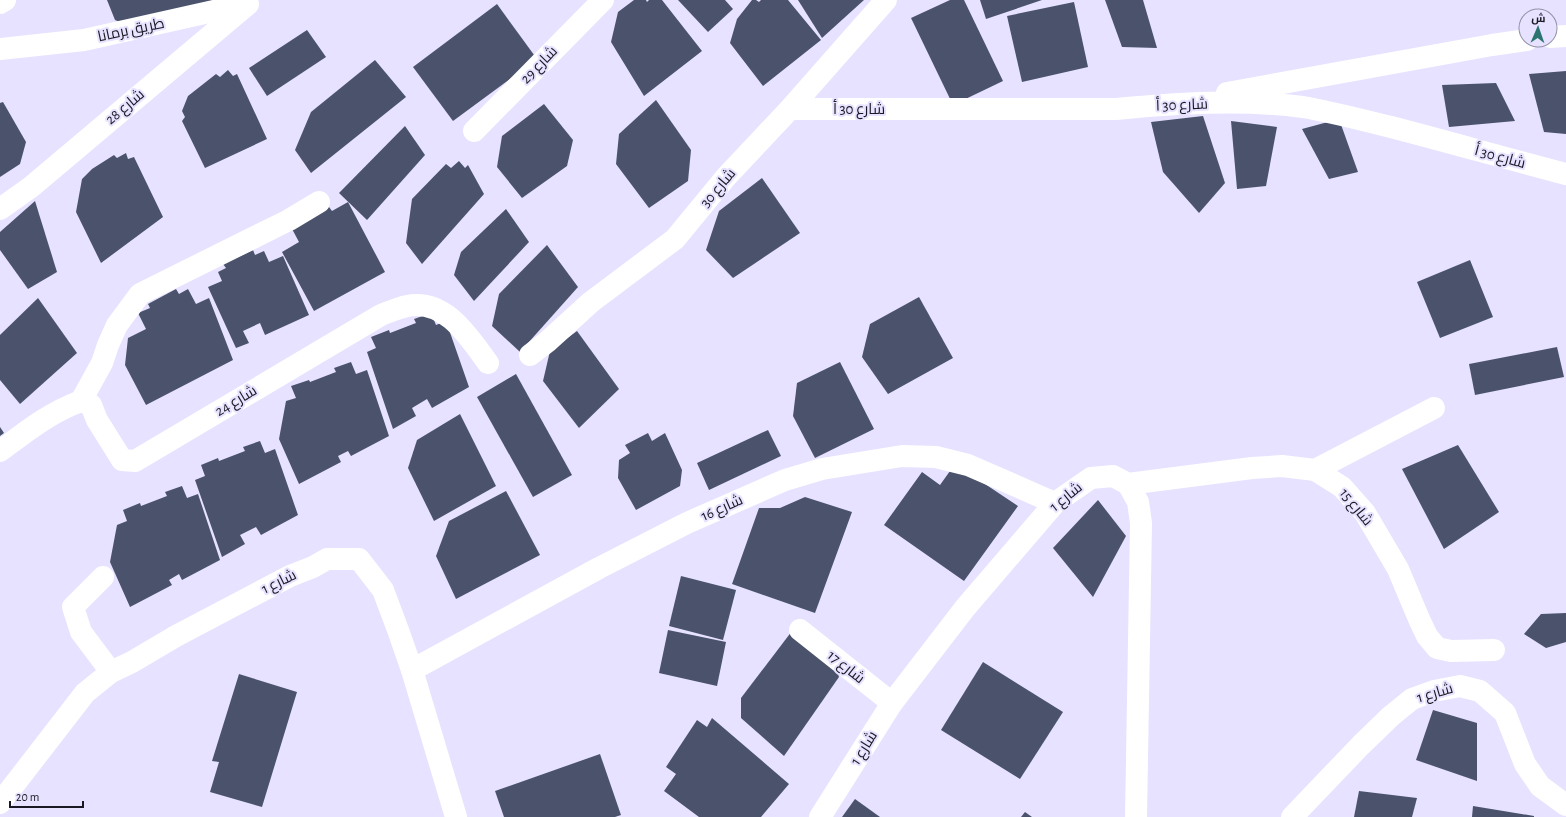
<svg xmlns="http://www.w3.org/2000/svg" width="1566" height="817" font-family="'Alegreya Sans',Cairo,sans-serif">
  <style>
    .building { fill: #4b536c }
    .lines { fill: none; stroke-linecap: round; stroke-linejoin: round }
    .minor { stroke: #fff; stroke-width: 22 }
    .labels { text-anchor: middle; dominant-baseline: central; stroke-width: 4; stroke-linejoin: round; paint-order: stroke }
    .street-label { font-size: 15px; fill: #1a1822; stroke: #e6e2ff }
  </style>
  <rect width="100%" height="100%" fill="#e6e2ff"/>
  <g class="building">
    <polygon points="107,0 216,0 131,27 115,20"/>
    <polygon points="634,0 646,0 647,2 649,0 662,0 702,51 644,96 611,42 618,12"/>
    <polygon points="678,0 725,0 733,9 708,32"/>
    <polygon points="752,0 756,0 759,2 761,0 788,0 821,40 763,86 730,43 737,19"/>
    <polygon points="798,0 864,0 822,38"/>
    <polygon points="950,0 964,0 1003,81 953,105 911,18"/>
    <polygon points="980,0 1042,0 986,19"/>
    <polygon points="1105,0 1143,0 1157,48 1122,47"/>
    <polygon points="1074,2 1088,67 1022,82 1007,16"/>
    <polygon points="497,4 537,59 453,121 413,67"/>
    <polygon points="307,30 326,57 267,96 249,68"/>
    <polygon points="375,60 406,97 311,173 295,150 311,112"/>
    <polygon points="228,70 233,76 237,74 267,139 205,168 182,121 185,117 182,111 188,96 216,74 220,77"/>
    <polygon points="1566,71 1566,134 1544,132 1529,74"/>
    <polygon points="1496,83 1515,121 1449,127 1442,85"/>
    <polygon points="656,100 691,150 688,181 649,208 616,164 619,134"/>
    <polygon points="3,102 26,142 20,164 0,177 0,103"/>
    <polygon points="544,104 573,140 567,166 522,198 497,167 502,136"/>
    <polygon points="1203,116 1225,183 1199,213 1163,172 1151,122"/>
    <polygon points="1339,119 1358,172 1329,179 1302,129"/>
    <polygon points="1231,121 1277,127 1266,186 1237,189"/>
    <polygon points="405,126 425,155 367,220 339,193"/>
    <polygon points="126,153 128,159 134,157 163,217 101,263 76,212 82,179 92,169 114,155 117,158"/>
    <polygon points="459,161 465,168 468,165 484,194 422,264 406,243 412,199 446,164 451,168"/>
    <polygon points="762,178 800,233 733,278 706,250 719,211"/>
    <polygon points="35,201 57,272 28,289 0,250 0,232"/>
    <polygon points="348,202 385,272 314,311 282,252 299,242 291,227 329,207 332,211"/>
    <polygon points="506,209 529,242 474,301 454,275 461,252"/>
    <polygon points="547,245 578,287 520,352 492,326 499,294"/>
    <polygon points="253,250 255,255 264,251 269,262 283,256 309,315 265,335 260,323 243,331 249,343 236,348 208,287 222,281 218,272 226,268 223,264"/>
    <polygon points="1470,260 1493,317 1440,338 1417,282"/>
    <polygon points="176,289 179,294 188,289 196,304 209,298 233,360 146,405 125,365 128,338 146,329 138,313 150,308 148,304"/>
    <polygon points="919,297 953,358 888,394 862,357 870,324"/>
    <polygon points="38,298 77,353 20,404 0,380 0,335"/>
    <polygon points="431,313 436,325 446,321 469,387 432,408 427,399 412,408 416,416 393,429 367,352 376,348 371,337 389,330 390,333 416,323 414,319"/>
    <polygon points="577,331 619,389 579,428 543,381 550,351"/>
    <polygon points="1557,347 1564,377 1475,395 1469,364"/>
    <polygon points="351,362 356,374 367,370 389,436 351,456 348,451 338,456 341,462 299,484 279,439 286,401 296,398 291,386 309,380 310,382 336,372 334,368"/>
    <polygon points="840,362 874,429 815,458 793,416 797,383"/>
    <polygon points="516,374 572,475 533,497 477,397"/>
    <polygon points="460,414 496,486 434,521 408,468 417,440"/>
    <polygon points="0,427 4,433 0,436"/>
    <polygon points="768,430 781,456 709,490 697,463"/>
    <polygon points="648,433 652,441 665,433 682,470 680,486 636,510 618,478 619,460 630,453 625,445"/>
    <polygon points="260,441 265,453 275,449 298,515 261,535 256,527 240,535 245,544 222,557 195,480 205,476 201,465 218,458 219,461 245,451 243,447"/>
    <polygon points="1458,445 1499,512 1444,549 1402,469"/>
    <polygon points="955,464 1018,506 964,581 884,525 922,472 940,485"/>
    <polygon points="182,486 187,498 198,494 220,560 182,580 179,574 169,580 172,585 130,607 110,562 117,525 127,521 123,510 140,503 141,506 167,496 165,492"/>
    <polygon points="506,491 540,555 456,599 436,556 449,521"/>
    <polygon points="805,497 852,512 815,613 732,584 759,508 780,508"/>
    <polygon points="1098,500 1126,536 1093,597 1053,548"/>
    <polygon points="681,576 736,590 723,640 669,626"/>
    <polygon points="1566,613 1566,642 1546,648 1524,634 1541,614"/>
    <polygon points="668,630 726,642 717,686 659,673"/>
    <polygon points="792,631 834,663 839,677 784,756 741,718 741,698"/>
    <polygon points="983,662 1063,712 1020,779 941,730"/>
    <polygon points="239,674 297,692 262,807 210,792 219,762 212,761"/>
    <polygon points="1433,710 1477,723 1477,781 1416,760"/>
    <polygon points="712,718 789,784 761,817 699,817 664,791 676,774 666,767 697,720 707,727"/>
    <polygon points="600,754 621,815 615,817 504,817 495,791"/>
    <polygon points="1359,791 1417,798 1412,817 1354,817"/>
    <polygon points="855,799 880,817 842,817"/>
    <polygon points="1473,806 1534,816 1534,817 1472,817"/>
    <polygon points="1025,812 1032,817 1021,817"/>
  </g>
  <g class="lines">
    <g class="minor">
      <polyline points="0,3 5,0"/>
      <polyline points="1550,37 1566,36"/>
      <polyline points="0,49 84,40 245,4"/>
      <polyline points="1227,93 1492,45 1527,40"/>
      <path d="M 790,109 L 1116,109 C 1178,103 1241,99 1303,107 C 1332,112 1362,120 1391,127 C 1449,142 1508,159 1566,174"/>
      <polyline points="474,131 603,0"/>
      <polyline points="0,209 31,187 248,4"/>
      <polyline points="530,355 547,342 591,302 675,239 726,177 790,109 886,0"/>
      <polyline points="81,401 102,363 108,345 117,325 140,294 289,220 319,202"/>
      <path d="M 0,451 C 27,431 49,413 81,401 L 91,405 L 97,420 L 122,460 L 135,461 L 381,315 C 389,312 398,308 407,306 C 445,298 469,337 488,363"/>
      <polyline points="1315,470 1434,408"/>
      <polyline points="1128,484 1252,468 1282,466 1315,470 1342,487 1365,513 1398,569 1419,619 1427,636 1437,648 1451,651 1494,650"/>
      <polyline points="103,577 73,607 81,632 111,672"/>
      <polyline points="800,630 892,703"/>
      <polyline points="412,670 599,568 687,523 785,480 822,469 902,456 936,457 968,465 1055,503"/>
      <polyline points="0,803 85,693 111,672 132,662 176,636 290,576 313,567 327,559 359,559 383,590 398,630 412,670 456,817"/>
      <polyline points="820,817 892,703 965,608 1055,503 1091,478 1113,476 1128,484 1138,502 1141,523 1136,817"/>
      <polyline points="1292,817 1361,745 1391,716 1412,699 1434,691 1460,686 1480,691 1505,713 1525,764 1540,786 1566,805"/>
    </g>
  </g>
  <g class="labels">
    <g class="street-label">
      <text transform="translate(131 30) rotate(-12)">طريق برمانا</text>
      <text transform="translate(539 65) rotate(-46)">شارع 29</text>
      <text transform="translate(1182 105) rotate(-2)">شارع 30 أ</text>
      <text transform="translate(125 107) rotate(-40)">شارع 28</text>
      <text x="859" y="109">شارع 30 أ</text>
      <text transform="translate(1500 157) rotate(15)">شارع 30 أ</text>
      <text transform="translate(718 188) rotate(-50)">شارع 30</text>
      <text transform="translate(236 401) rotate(-31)">شارع 24</text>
      <text transform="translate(1066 497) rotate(-39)">شارع 1</text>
      <text transform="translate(1356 507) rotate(51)">شارع 15</text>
      <text transform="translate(722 508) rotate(-24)">شارع 16</text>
      <text transform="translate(279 582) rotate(-26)">شارع 1</text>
      <text transform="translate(846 667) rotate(39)">شارع 17</text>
      <text transform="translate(1435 693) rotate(-16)">شارع 1</text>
      <text transform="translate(864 748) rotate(-58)">شارع 1</text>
    </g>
  </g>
  <g transform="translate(1538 28) rotate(2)"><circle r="19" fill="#e6e2ff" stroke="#9491a7"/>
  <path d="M0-3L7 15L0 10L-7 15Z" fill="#2b746f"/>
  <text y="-6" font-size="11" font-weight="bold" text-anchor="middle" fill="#1a1822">ش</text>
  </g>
  <path d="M10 801v6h73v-6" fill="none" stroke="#1a1822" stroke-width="2"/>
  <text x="16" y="801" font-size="12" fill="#1a1822" stroke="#e6e2ff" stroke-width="3" paint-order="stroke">20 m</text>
</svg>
